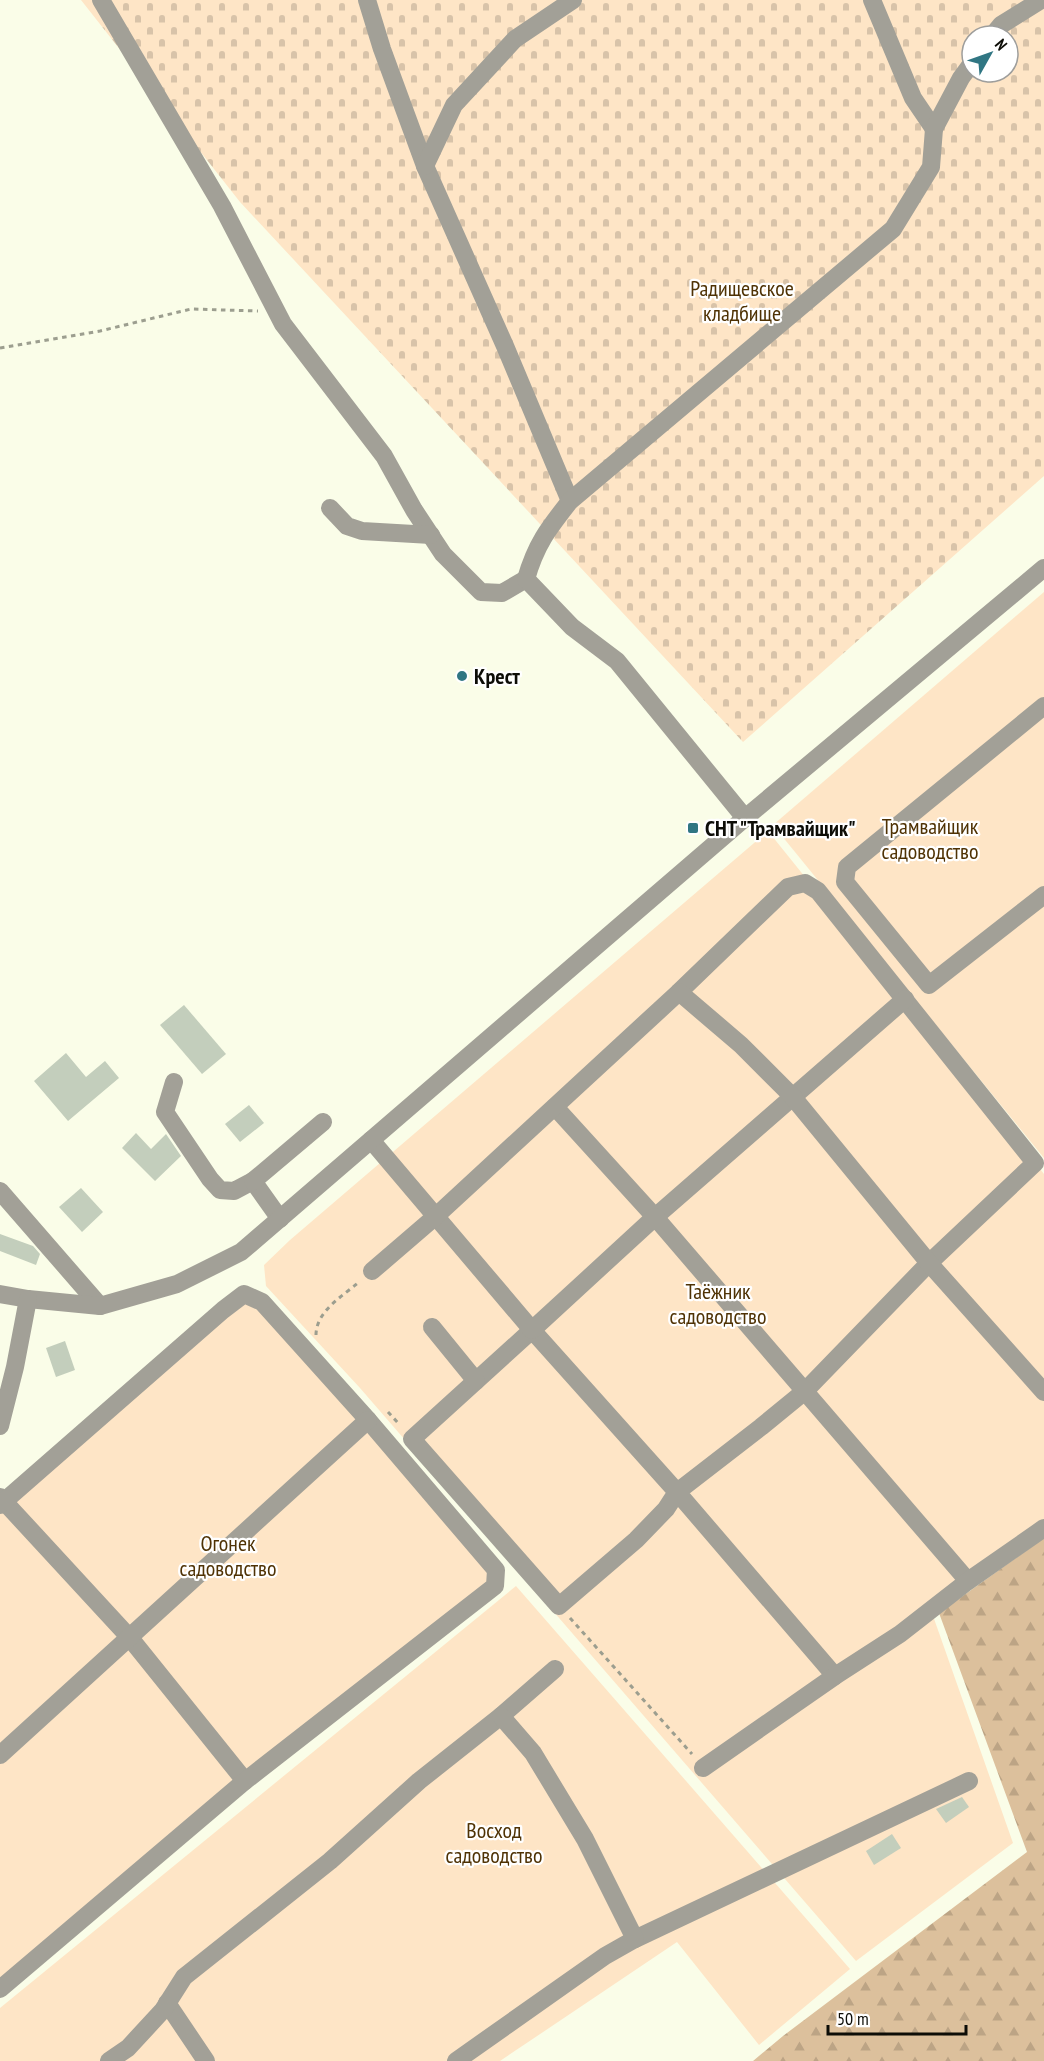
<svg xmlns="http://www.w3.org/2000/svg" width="1044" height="2061" font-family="'PT Sans Narrow',sans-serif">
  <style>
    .forest { fill: url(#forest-firs) }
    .cemetery { fill: url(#cemetery-stones); fill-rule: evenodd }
    .garden { fill: #fee5c6 }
    .building { fill: #c3cebc }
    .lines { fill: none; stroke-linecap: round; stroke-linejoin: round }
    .path { stroke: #9c9e8f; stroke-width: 3; stroke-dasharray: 4.5 4.5; stroke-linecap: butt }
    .minor { stroke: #a2a097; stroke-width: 18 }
    .poi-dot { fill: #307683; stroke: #fff; stroke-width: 2 }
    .labels { text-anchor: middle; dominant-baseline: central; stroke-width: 4.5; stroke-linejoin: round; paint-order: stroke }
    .park-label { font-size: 22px; fill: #4f3204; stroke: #fff }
    .poi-label { font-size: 22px; font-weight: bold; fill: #0d0d07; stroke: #fff; text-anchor: start }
  </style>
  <defs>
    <pattern id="forest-firs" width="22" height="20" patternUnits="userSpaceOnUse" patternTransform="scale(1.5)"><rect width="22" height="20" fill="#dcc09c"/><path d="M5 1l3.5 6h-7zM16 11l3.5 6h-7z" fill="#bca485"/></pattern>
    <pattern id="cemetery-stones" width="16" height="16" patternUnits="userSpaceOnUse" patternTransform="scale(1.5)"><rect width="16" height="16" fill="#fee5c6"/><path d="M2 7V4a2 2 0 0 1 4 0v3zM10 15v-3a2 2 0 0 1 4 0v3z" fill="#d8c3a9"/></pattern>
  </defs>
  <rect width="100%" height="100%" fill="#fafde8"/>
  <polygon class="forest" points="1044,1538 1044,2061 753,2061 783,2036 1027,1852 939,1613"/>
  <path class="cemetery" d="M 81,0 L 1044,0 L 1044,476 L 743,742 L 240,202 ZM 972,36 L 1008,36 L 1008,72 L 972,72 Z"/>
  <g class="garden">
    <polygon points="1044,592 1044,1158 773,825"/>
    <polygon points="768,831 1044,1174 1044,1533 932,1613 1013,1843 856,1961 360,1388 266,1286 264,1265 290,1240"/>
    <polygon points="244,1294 496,1570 495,1586 0,1989 0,1506"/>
    <polygon points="516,1586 850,1969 759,2045 677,1942 500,2061 0,2061 0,2008"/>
  </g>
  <g class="building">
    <polygon points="184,1005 226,1054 202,1074 160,1025"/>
    <polygon points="66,1053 86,1077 105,1061 119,1078 68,1121 34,1081"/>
    <polygon points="249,1105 264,1123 240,1142 225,1124"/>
    <polygon points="136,1133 151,1149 166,1134 181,1156 155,1181 122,1148"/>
    <polygon points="81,1188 103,1212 82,1232 59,1207"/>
    <polygon points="0,1234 33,1246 40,1254 36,1265 0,1251"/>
    <polygon points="65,1341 75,1370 56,1377 46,1348"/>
    <polygon points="962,1797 969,1807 946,1823 936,1809"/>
    <polygon points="892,1834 901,1848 874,1865 866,1851"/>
  </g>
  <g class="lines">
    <g class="path">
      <polyline points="0,348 100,331 191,309 258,311"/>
      <path d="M 316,1335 C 316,1311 343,1296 359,1282"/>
      <polyline points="388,1412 400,1425"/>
      <polyline points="570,1618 692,1754"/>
    </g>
    <g class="minor">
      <polyline points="101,0 222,206 283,324 384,456 414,510 443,554 481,592 502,593 526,579"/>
      <polyline points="367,0 382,49 425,166 505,346 570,501"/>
      <polyline points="872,0 913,98 934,129"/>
      <polyline points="992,36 1001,25 1041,0"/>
      <polyline points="425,166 454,105 515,39 573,0"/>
      <polyline points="330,508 347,526 362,531 431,535"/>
      <polyline points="1044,706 847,867 845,882 929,985 1044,895"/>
      <path d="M 745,818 L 617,661 L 572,627 L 526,579 C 536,544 548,529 570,501 L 893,229 L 931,167 L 934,129 L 961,78 L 972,63"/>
      <polyline points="679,992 788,887 805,883 818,891 1035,1163 929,1263 805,1391 761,1427 677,1492 666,1509 636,1540 559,1606 412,1439 532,1330 677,1492 835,1676"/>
      <polyline points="174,1082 165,1112 210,1179 220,1190 234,1191 253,1181 280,1219"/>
      <polyline points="555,1107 655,1217 905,999"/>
      <polyline points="371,1140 532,1330 655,1217 968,1581"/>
      <polyline points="253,1181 323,1122"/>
      <polyline points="0,1191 100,1306"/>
      <polyline points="372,1271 436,1216 679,992 741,1045 792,1096 929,1263 1044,1392"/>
      <polyline points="0,1294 28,1299 100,1306 177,1284 241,1252 745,818 1044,568"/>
      <polyline points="432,1327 476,1381"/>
      <polyline points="0,1426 15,1367 28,1299"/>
      <polyline points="0,1497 130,1638 245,1781"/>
      <polyline points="0,1505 223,1310 244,1294 262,1302 368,1420 496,1570 495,1586 245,1781 0,1989"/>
      <polyline points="0,1755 368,1420"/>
      <polyline points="703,1768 835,1676 900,1634 968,1581 1044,1528"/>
      <polyline points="635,1939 969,1781"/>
      <polyline points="167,2003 206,2061"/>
      <polyline points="109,2061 128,2048 163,2010 184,1977 330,1861 419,1781 501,1716 555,1669"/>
      <polyline points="456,2061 605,1956 635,1939 585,1839 533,1753 501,1716"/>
    </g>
  </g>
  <g class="poi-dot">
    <circle cx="462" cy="676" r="6"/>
    <rect x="687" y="822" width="12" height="12" rx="3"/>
  </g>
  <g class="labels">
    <g class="park-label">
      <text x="742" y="288">Радищевское<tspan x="742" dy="25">кладбище</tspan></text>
      <text x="930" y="826">Трамвайщик<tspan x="930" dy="25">садоводство</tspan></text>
      <text x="718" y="1291">Таёжник<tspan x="718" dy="25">садоводство</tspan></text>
      <text x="228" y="1543">Огонек<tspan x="228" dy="25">садоводство</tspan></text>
      <text x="494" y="1830">Восход<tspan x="494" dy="25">садоводство</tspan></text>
    </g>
    <g class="poi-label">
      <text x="474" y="676">Крест</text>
      <text x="705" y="828">СНТ "Трамвайщик"</text>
    </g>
  </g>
  <g transform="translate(990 54) rotate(50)"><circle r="28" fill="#ffffff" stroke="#9e9e9c" stroke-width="1.5"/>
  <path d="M0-4.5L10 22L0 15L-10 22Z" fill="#307683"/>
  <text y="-9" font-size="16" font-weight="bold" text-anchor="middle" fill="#0d0d07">N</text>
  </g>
  <path d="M828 2025v9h138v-9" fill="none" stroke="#0d0d07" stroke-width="3"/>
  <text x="837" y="2025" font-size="18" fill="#0d0d07" stroke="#ffffff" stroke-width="4.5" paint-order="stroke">50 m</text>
</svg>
